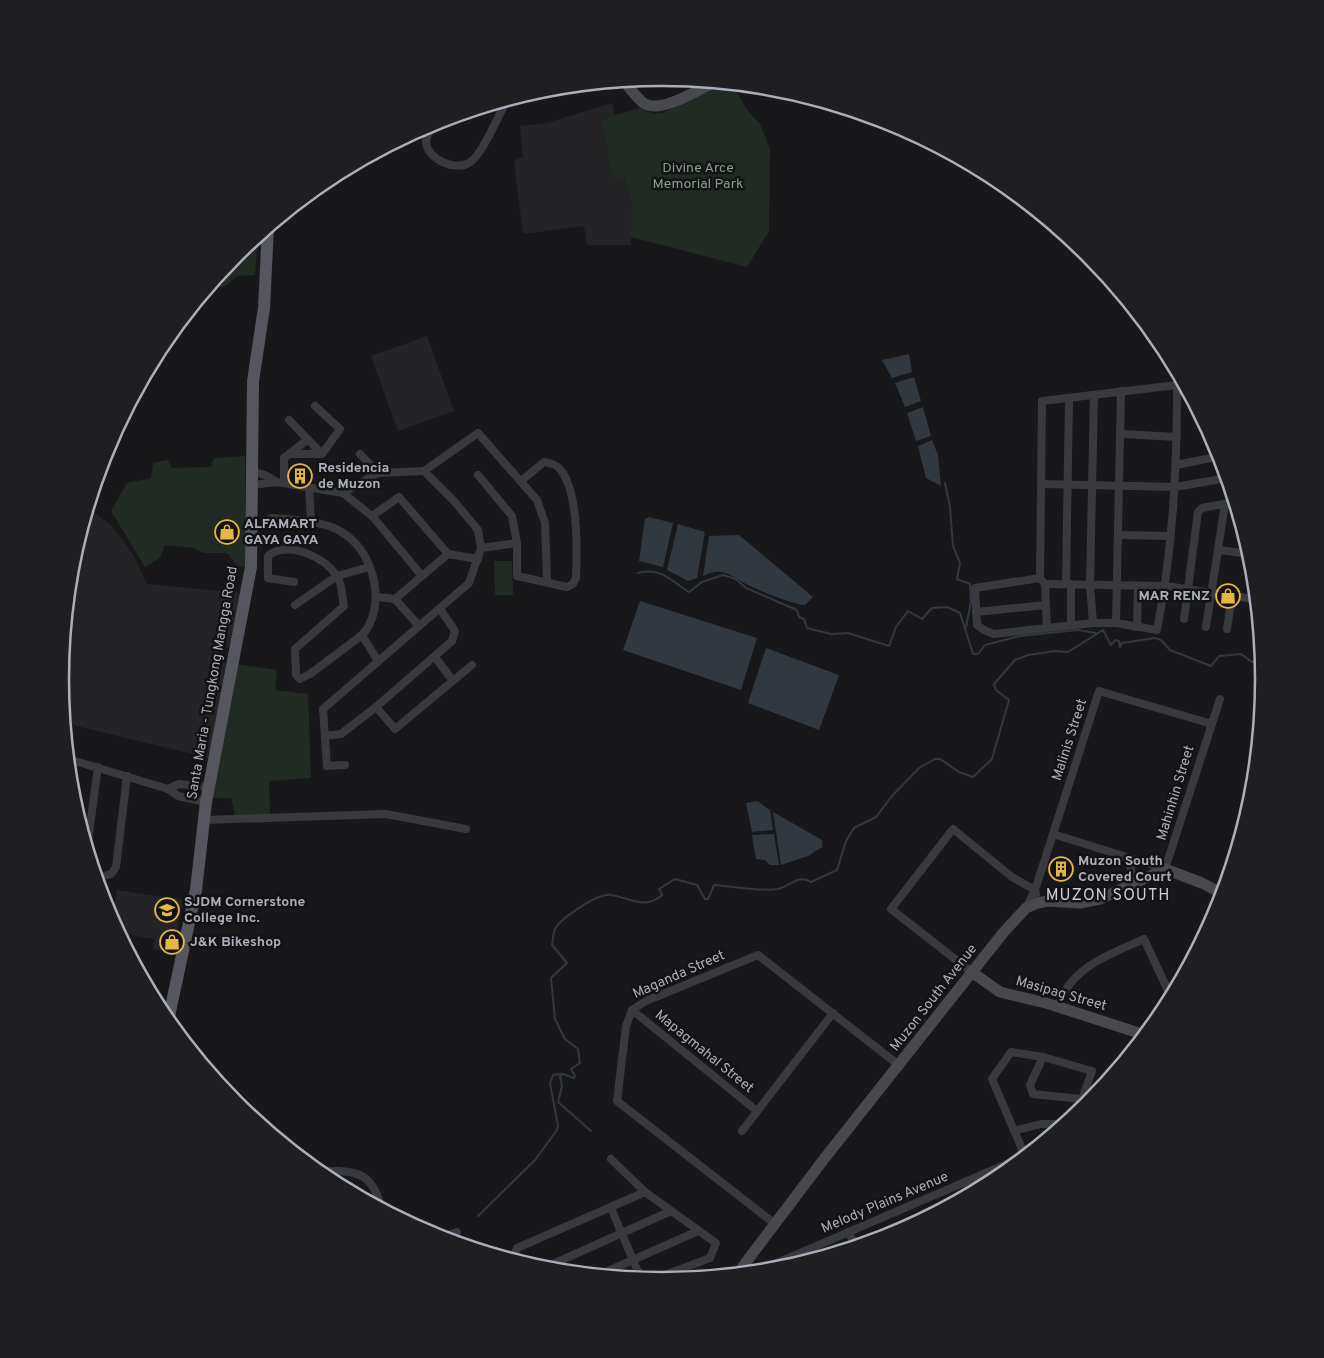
<svg xmlns="http://www.w3.org/2000/svg" width="1324" height="1358" font-family="Overpass,sans-serif">
  <style>
    .built { fill: #242427 }
    .green { fill: #222a24 }
    .water { fill: #31383f }
    .lines { fill: none; stroke-linecap: round; stroke-linejoin: round }
    .stream { stroke: #31383f; stroke-width: 2 }
    .street { stroke: #393a3f; stroke-width: 8 }
    .secondary { stroke: #48494f; stroke-width: 11 }
    .primary { stroke: #56575e; stroke-width: 12 }
    .labels { text-anchor: middle; dominant-baseline: central; stroke-width: 5; stroke-linejoin: round; paint-order: stroke }
    .park-label { font-size: 14px; fill: #84a287; stroke: #131315 }
    .poi-label { font-size: 14px; font-weight: bold; fill: #abafb9; stroke: #131315; text-anchor: start }
    .street-label { font-size: 14px; fill: #abafb9; stroke: #131315 }
    .quarter-label { font-size: 16px; letter-spacing: 1px; fill: #ccced5; stroke: #131315 }
    .rim { fill: none; stroke: #abafb9; stroke-width: 2.5 }
  </style>
  <rect width="100%" height="100%" fill="#18181a"/>
  <g class="built">
    <polygon points="612,103 615,115 601,119 613,180 625,176 631,208 631,245 587,245 584,226 523,234 514,163 517,158 523,157 520,126 547,123"/>
    <polygon points="427,336 454,411 398,431 371,356"/>
    <polygon points="88,508 111,525 134,556 147,584 241,593 229,646 224,649 222,660 226,664 209,758 64,723 60,679 72,561"/>
    <polygon points="117,890 182,900 174,953 153,949 154,939 118,933 112,921"/>
  </g>
  <g class="green">
    <polygon points="725,83 732,84 748,111 760,124 770,149 769,231 747,267 631,237 631,208 625,176 613,181 601,119 640,108 654,114 663,113"/>
    <polygon points="258,235 255,275 237,276 225,286 211,289 208,288 237,253"/>
    <polygon points="245,456 245,567 237,566 227,553 204,553 194,548 165,545 160,558 145,567 111,511 127,483 151,478 153,463 168,460 172,468 211,467 214,458"/>
    <polygon points="494,561 512,561 513,595 495,595"/>
    <polygon points="235,664 277,670 275,690 308,694 311,778 269,781 270,814 235,816 231,798 211,798"/>
  </g>
  <g class="water">
    <polygon points="909,354 912,372 892,378 882,360"/>
    <polygon points="914,377 921,401 905,407 895,383"/>
    <polygon points="923,407 931,436 916,441 907,413"/>
    <polygon points="932,440 938,455 941,486 926,478 918,446"/>
    <polygon points="649,517 673,523 663,567 639,561 645,519"/>
    <polygon points="678,524 705,532 697,578 688,581 667,570"/>
    <path d="M 739,535 L 813,597 L 805,605 C 791,604 763,592 750,586 C 733,578 724,565 703,576 L 709,536 Z"/>
    <polygon points="640,601 757,638 741,690 623,650"/>
    <polygon points="766,648 839,675 819,730 748,703"/>
    <polygon points="757,801 770,810 773,830 752,832 746,803"/>
    <polygon points="773,812 822,840 822,847 808,856 781,865"/>
    <polygon points="774,834 779,865 770,865 765,860 756,859 752,835"/>
  </g>
  <g class="lines">
    <g class="stream">
      <polyline points="945,483 950,507 953,546 960,563 957,579 970,584 971,602 966,627"/>
      <path d="M 638,573 C 662,567 671,581 689,592 L 702,582 L 723,575 L 736,579 L 746,588 L 797,610 L 799,617 L 804,619 L 807,628 L 831,634 L 848,633 L 889,646 L 896,627 L 908,611 L 922,619 L 932,608 L 947,607 L 960,613 L 973,654 L 978,654 L 985,645 L 1020,636 L 1078,630 L 1096,633"/>
      <path d="M 591,1131 L 558,1102 L 562,1086 L 560,1076 L 563,1074 L 574,1078 L 575,1076 L 571,1069 L 580,1063 L 578,1049 L 565,1039 L 555,1019 L 551,978 L 567,963 L 552,945 C 553,940 553,933 555,929 C 561,918 598,893 611,895 C 630,898 645,910 662,895 L 659,889 L 675,879 L 697,885 L 705,899 L 708,899 L 714,885 C 730,886 764,892 778,889 C 790,886 799,874 811,882 L 837,870 L 846,841 L 854,828 L 876,817 L 892,796 L 919,768 L 935,759 L 940,759 L 959,772 L 973,777 L 992,759 L 1009,700 L 996,690 L 994,684 L 1015,660 L 1028,655 L 1055,651 L 1068,652 L 1103,630 L 1111,645 L 1115,640 L 1119,641 L 1120,647 L 1122,643 L 1155,638 L 1161,640 L 1170,650 L 1211,666 L 1219,656 L 1241,654 L 1252,662 L 1258,662 L 1262,656"/>
      <polyline points="478,1216 535,1160 557,1130 558,1126 550,1083 553,1075 561,1074"/>
    </g>
    <g class="street">
      <polyline points="536,91 564,87"/>
      <path d="M 436,121 C 432,128 426,134 426,142 C 428,160 455,171 469,163 C 482,156 499,114 507,100"/>
      <polyline points="289,420 322,454"/>
      <polyline points="1121,434 1177,437"/>
      <polyline points="290,454 322,454 340,429 315,406"/>
      <polyline points="360,454 378,473"/>
      <polyline points="1176,465 1221,456"/>
      <polyline points="251,471 265,475 277,482"/>
      <path d="M 478,475 L 512,516 L 517,543 L 517,576 L 567,587 L 573,584 L 576,578 C 577,549 579,490 559,468 C 555,464 549,463 544,462 L 521,481"/>
      <polyline points="284,483 284,458 307,440"/>
      <polyline points="1042,484 1175,487 1227,478"/>
      <polyline points="251,485 277,482 343,493 378,473 424,471 478,433 537,500 545,523 547,582"/>
      <polyline points="309,487 311,521"/>
      <polyline points="343,493 373,517 422,576"/>
      <polyline points="372,516 399,497 448,554"/>
      <path d="M 271,518 C 294,520 327,520 346,535 C 375,555 387,608 362,635 L 310,674 L 300,679 L 296,675 L 295,649 L 344,606 C 342,597 342,583 337,576 C 324,557 293,543 272,553 L 268,556 L 268,578 L 294,582"/>
      <polyline points="1119,535 1170,536"/>
      <polyline points="481,548 517,543"/>
      <polyline points="1219,550 1250,554"/>
      <path d="M 1040,578 L 975,588 L 977,625 L 984,630 L 994,634 L 1093,623 L 1116,623 L 1157,630 C 1173,549 1177,468 1177,385 L 1179,376"/>
      <polyline points="1045,584 1166,586 1253,599"/>
      <polyline points="1066,584 1069,398"/>
      <polyline points="377,597 395,599"/>
      <polyline points="295,605 337,576 369,567"/>
      <polyline points="976,612 1046,605"/>
      <polyline points="1184,619 1198,512 1202,508 1234,502"/>
      <polyline points="1093,623 1090,585 1094,395"/>
      <polyline points="1116,623 1121,391"/>
      <polyline points="418,625 395,599 448,554 478,559"/>
      <polyline points="1071,625 1071,584"/>
      <polyline points="1137,627 1138,586"/>
      <polyline points="1206,627 1225,504"/>
      <polyline points="1047,628 1045,584 1040,578 1042,401 1177,385"/>
      <polyline points="1227,629 1232,597"/>
      <polyline points="362,635 378,661"/>
      <polyline points="435,657 453,681"/>
      <polyline points="376,707 395,729 472,665"/>
      <polyline points="325,736 341,734 376,707 452,641 455,631 440,609"/>
      <polyline points="68,759 168,789 178,796 206,802"/>
      <polyline points="345,765 327,766 323,709 469,583 481,548 478,530 454,501 424,471"/>
      <polyline points="168,789 179,784 209,787"/>
      <polyline points="205,820 386,814 466,829"/>
      <polyline points="1053,834 1165,869 1220,699"/>
      <polyline points="87,848 98,767"/>
      <path d="M 1126,859 C 1132,867 1135,878 1127,886"/>
      <polyline points="96,878 111,874 116,867 127,776"/>
      <polyline points="1026,908 1035,890 1099,691 1212,724"/>
      <polyline points="973,973 891,909 953,829 1012,877 1035,890 1036,894"/>
      <path d="M 1058,1007 C 1070,967 1109,955 1144,939 L 1171,997"/>
      <polyline points="632,1010 757,1111"/>
      <polyline points="1043,1057 1030,1085 1033,1094 1082,1099"/>
      <polyline points="742,1131 833,1013"/>
      <polyline points="1014,1131 1041,1124 1064,1124"/>
      <polyline points="1025,1156 992,1079 1011,1052 1043,1057 1092,1071 1077,1113"/>
      <polyline points="611,1159 645,1192 716,1243 710,1258 652,1280"/>
      <path d="M 319,1172 C 353,1169 373,1171 381,1208"/>
      <polyline points="611,1208 641,1279"/>
      <polyline points="775,1224 617,1101 626,1026 632,1010 646,1001 758,955 900,1066"/>
      <polyline points="848,1232 856,1246"/>
      <polyline points="440,1238 457,1232"/>
      <polyline points="512,1260 517,1248 645,1192"/>
      <polyline points="542,1269 671,1211"/>
      <polyline points="756,1272 1023,1157"/>
      <polyline points="599,1275 698,1231"/>
    </g>
    <g class="secondary">
      <path d="M 624,81 C 630,88 637,99 645,104 C 662,113 698,90 714,82"/>
      <polyline points="973,973 1000,992 1046,1003 1145,1035"/>
      <polyline points="737,1274 824,1159 1003,933 1026,908 1038,903 1048,901 1080,903 1100,899 1165,869 1202,883 1223,894"/>
    </g>
    <polyline class="primary" points="168,1021 196,890 206,802 251,567 253,381 264,308 268,227"/>
  </g>
  <defs>
    <g id="building-ring" transform="scale(1.25)"><circle r="9.5" fill="#131315" stroke="#e4b646" stroke-width="1.5"/><path d="M-4-6H4V6H1V3H-1V6H-4ZM-2.5-4.3h1.7v1.8h-1.7ZM.8-4.3h1.7v1.8H.8ZM-2.5-1h1.7V.8h-1.7ZM.8-1h1.7V.8H.8Z" fill="#e4b646"/></g>
    <g id="shop-ring" transform="scale(1.25)"><circle r="9.5" fill="#131315" stroke="#e4b646" stroke-width="1.5"/><path d="M-5-2.5h2.3a2.7 3.5 0 0 1 5.4 0H5L5.5 6h-11ZM-1.5-2.5h3a1.5 2.3 0 0 0-3 0Z" fill="#e4b646"/></g>
    <g id="school-ring" transform="scale(1.25)"><circle r="9.5" fill="#131315" stroke="#e4b646" stroke-width="1.5"/><path d="M0-5L7-2L0 1L-7-2ZM-4 1L0 2.5L4 1V4Q0 6-4 4Z" fill="#e4b646"/></g>
  </defs>
  <g fill-rule="evenodd">
    <use href="#building-ring" x="300" y="476"/>
    <use href="#shop-ring" x="227" y="532"/>
    <use href="#shop-ring" x="1228" y="596"/>
    <use href="#building-ring" x="1061" y="869"/>
    <use href="#school-ring" x="167" y="910"/>
    <use href="#shop-ring" x="172" y="942"/>
  </g>
  <g class="labels">
    <g class="park-label">
      <text x="698" y="168">Divine Arce<tspan x="698" dy="16">Memorial Park</tspan></text>
    </g>
    <g class="poi-label">
      <text x="318" y="468">Residencia<tspan x="318" dy="16">de Muzon</tspan></text>
      <text x="244" y="524">ALFAMART<tspan x="244" dy="16">GAYA GAYA</tspan></text>
      <text x="1210" y="596" text-anchor="end">MAR RENZ</text>
      <text x="1078" y="861">Muzon South<tspan x="1078" dy="16">Covered Court</tspan></text>
      <text x="184" y="902">SJDM Cornerstone<tspan x="184" dy="16">College Inc.</tspan></text>
      <text x="190" y="942">J&amp;K Bikeshop</text>
    </g>
    <g class="street-label">
      <text transform="translate(213 683) rotate(-80)">Santa Maria - Tungkong Mangga Road</text>
      <text transform="translate(1070 740) rotate(-72)">Malinis Street</text>
      <text transform="translate(1176 793) rotate(-73)">Mahinhin Street</text>
      <text transform="translate(679 975) rotate(-24)">Maganda Street</text>
      <text transform="translate(1061 994) rotate(16)">Masipag Street</text>
      <text transform="translate(934 998) rotate(-52)">Muzon South Avenue</text>
      <text transform="translate(704 1052) rotate(39)">Mapagmahal Street</text>
      <text transform="translate(885 1203) rotate(-23)">Melody Plains Avenue</text>
    </g>
    <g class="quarter-label">
      <text x="1108" y="896">MUZON SOUTH</text>
    </g>
  </g>
  <path d="M0 0H1324V1358H0ZM69 679a593 593 0 1 1 1186 0a593 593 0 1 1-1186 0Z" fill="#1f1f22" fill-rule="evenodd"/>
  <path class="rim" d="M69 679a593 593 0 1 1 1186 0a593 593 0 1 1-1186 0Z"/>
</svg>
